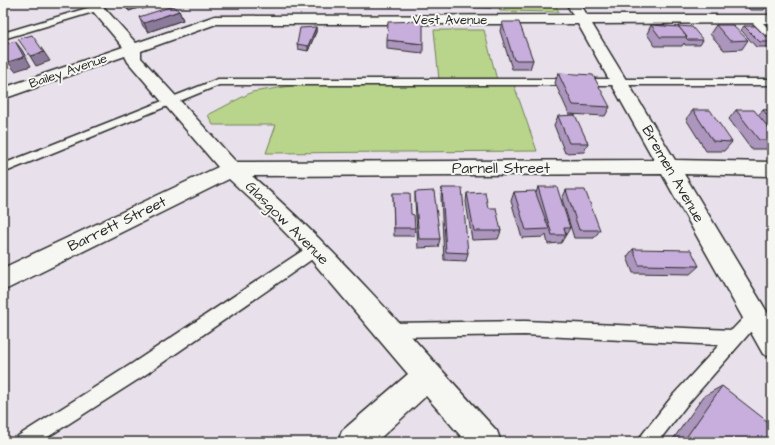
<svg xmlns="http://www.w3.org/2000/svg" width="775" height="445" font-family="'Architects Daughter',sans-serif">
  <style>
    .green { fill: #b9d58c; stroke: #72805c }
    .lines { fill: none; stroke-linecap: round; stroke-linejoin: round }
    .lane-casing { stroke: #2b2b2b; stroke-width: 3 }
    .street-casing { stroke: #2b2b2b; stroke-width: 3 }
    .lane { fill: #f6f6f2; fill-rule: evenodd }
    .street { fill: #f6f6f2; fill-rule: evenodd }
    .wall { fill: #ac96bd; stroke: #2b2b2b }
    .shaded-wall { fill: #8c7a9a; stroke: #2b2b2b }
    .building { fill: #c8aedc; stroke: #2b2b2b }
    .labels { text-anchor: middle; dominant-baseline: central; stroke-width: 4; stroke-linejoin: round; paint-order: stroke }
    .far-street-label { font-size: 13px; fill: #2b2b2b; stroke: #f6f6f2 }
    .street-label { font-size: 15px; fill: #2b2b2b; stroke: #f6f6f2 }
  </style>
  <rect width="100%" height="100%" fill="#e8e0eb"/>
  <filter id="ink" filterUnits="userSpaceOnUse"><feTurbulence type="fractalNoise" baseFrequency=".025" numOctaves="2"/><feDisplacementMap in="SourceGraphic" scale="8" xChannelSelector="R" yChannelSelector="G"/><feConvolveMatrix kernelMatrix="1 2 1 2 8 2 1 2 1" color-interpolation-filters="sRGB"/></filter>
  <g filter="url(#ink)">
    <g class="green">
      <polygon points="498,3 554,3 559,12 500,11"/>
      <polygon points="434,30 484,30 497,80 439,80"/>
      <polygon points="298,85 514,85 537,151 266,153 276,125 213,125 208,115 252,92"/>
    </g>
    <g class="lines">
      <g class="lane-casing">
        <g id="lane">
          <polygon points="94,6 100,6 101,8 100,10 3,39 3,33"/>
          <polygon points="751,17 757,17 772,32 772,40 769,39 751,21 750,19"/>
          <polygon points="218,79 772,79 772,85 219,85 3,173 3,164"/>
          <polygon points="316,243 321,245 323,249 321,253 142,377 40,442 15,442 18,436 130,365 311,245"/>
          <polygon points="755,309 760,311 763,316 760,321 686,406 658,442 638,442 641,436 674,394 719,345 525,335 389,337 384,335 381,330 384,325 389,323 525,321 732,330 750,311"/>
        </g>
      </g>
      <g class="street-casing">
        <path id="street" d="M 86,3 L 100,3 L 136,43 L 215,16 L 573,15 L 566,3 L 580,3 L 587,15 L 772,15 L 772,23 L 592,24 L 675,160 L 772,162 L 772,176 L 684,174 L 772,320 L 772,358 L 763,354 L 662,174 L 252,176 C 341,253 417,344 497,431 L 501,442 L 466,442 L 426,396 L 376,442 L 338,442 L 342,431 L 408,374 L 308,256 L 267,214 L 229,179 L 3,291 L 3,268 L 218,167 L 128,62 L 125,56 L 3,99 L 3,88 L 123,47 ZM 216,24 L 578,24 L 654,160 L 236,162 L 141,58 L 141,51 Z"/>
      </g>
      <use href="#lane" class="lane"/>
      <use href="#street" class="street"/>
    </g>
    <g class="wall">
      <polygon points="117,3 157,3 158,4 142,9 141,7 129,11 126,8 124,5 120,7"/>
      <polygon points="333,3 345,3 345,6 334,6"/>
      <polygon points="448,3 492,3 491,8 449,7"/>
      <polygon points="604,3 624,3 624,4"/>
      <rect x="628" y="3" width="19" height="1"/>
      <polygon points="651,3 677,3 676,4 651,4"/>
      <polygon points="679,3 694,3 693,4 681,4"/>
      <polygon points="694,3 708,3 707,5 695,5"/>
      <polygon points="745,3 765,3 767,5 764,10 750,10 744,4"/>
      <polygon points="768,3 772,3 772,7"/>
      <polygon points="179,11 183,20 148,32 143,26 139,17"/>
      <polygon points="502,22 533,60 530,69 512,69 500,31"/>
      <polygon points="651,25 677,27 678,26 703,40 700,45 685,45 684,43 682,46 655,46 647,34"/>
      <polygon points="716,25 748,40 742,49 724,50 710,34"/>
      <polygon points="744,26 765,36 772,36 772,47 756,47 741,30"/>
      <polygon points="316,27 316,32 308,51 298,49 297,44"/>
      <polygon points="387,40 423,44 423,53 387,49"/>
      <polygon points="558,73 610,107 605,116 569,114 555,83"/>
      <polygon points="693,110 732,142 724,151 706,151 686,119"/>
      <polygon points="736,110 759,115 763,110 772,110 772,147 770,149 751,149 729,119"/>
      <polygon points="558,116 588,143 584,152 565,153 554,125"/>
      <polygon points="538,187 570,228 561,243 548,244 546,235 544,237 522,238 511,201 514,192 536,193"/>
      <polygon points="442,188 468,253 466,261 444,260 441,197"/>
      <polygon points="566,190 600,230 594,238 574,238 562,199"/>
      <polygon points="415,192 440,239 438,247 418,248 415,201"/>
      <polygon points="393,193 411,214 415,228 414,236 394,236"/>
      <polygon points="467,193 488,208 501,231 498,239 472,240 466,202"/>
      <polygon points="633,249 699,266 690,274 633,273 627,257"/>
      <polygon points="722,386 772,442 671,442 704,396"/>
    </g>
    <g class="shaded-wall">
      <polygon points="118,3 132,3 123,3 124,5 120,7"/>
      <polygon points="139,3 141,7 129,11 127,7"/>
      <polygon points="144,3 157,3 158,4 142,9 140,4"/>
      <polygon points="179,11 183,20 148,32 144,23"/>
      <polygon points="316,27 316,32 308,51 308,46"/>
      <polygon points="15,41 22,50 31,66 15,71 8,62"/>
      <polygon points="44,52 50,61 36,66 30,56"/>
    </g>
    <g class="building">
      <polygon points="123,3 139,3 127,7"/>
      <polygon points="750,3 765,3 767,5 753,5"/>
      <polygon points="173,6 179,11 144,23 139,17"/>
      <polygon points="423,21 423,44 387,40 388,22"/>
      <polygon points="502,22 519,22 533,60 514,60"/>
      <polygon points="651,25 679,27 687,37 660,37"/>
      <polygon points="716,25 732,25 748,40 730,41"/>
      <polygon points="678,26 692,27 703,40 688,40 686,38 687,37 679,27"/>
      <polygon points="744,26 755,26 765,36 772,36 772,42 760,42"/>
      <polygon points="316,27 308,46 297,44 300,28"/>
      <polygon points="32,35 44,52 30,56 18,39"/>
      <polygon points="15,41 24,57 8,62 3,52 3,45"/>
      <polygon points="558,73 593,75 610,107 573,105"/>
      <polygon points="693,110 710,110 732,142 713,141"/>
      <polygon points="736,110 754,110 772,132 772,140 759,140"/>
      <polygon points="763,110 772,110 772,121"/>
      <polygon points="575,115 588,143 569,143 558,116"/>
      <polygon points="538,187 557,187 570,228 564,228 566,235 552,235"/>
      <polygon points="442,188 462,188 468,253 446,252"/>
      <polygon points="566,190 585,190 600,230 579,230"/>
      <polygon points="434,191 440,239 419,239 415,192"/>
      <polygon points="535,191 549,229 526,230 514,192"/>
      <polygon points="485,192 488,208 496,208 501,231 474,231 467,193"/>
      <polygon points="393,193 410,193 411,214 414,215 415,228 394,228"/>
      <polygon points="633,249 691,250 699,266 639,265"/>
      <polygon points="722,386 772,425 772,442 683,442"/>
    </g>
  </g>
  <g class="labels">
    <g class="far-street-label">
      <text x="450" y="20">Vest Avenue</text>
      <text transform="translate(68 71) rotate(-19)">Bailey Avenue</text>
    </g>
    <g class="street-label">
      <text x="501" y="168">Parnell Street</text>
      <text transform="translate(673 174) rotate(60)">Bremen Avenue</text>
      <text transform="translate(287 223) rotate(45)">Glasgow Avenue</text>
      <text transform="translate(117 224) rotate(-26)">Barrett Street</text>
    </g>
  </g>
  <rect width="775" height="445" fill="none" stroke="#f6f6f2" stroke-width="16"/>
  <rect x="8" y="8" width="759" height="429" fill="none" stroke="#2b2b2b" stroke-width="1.5" filter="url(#ink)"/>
</svg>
